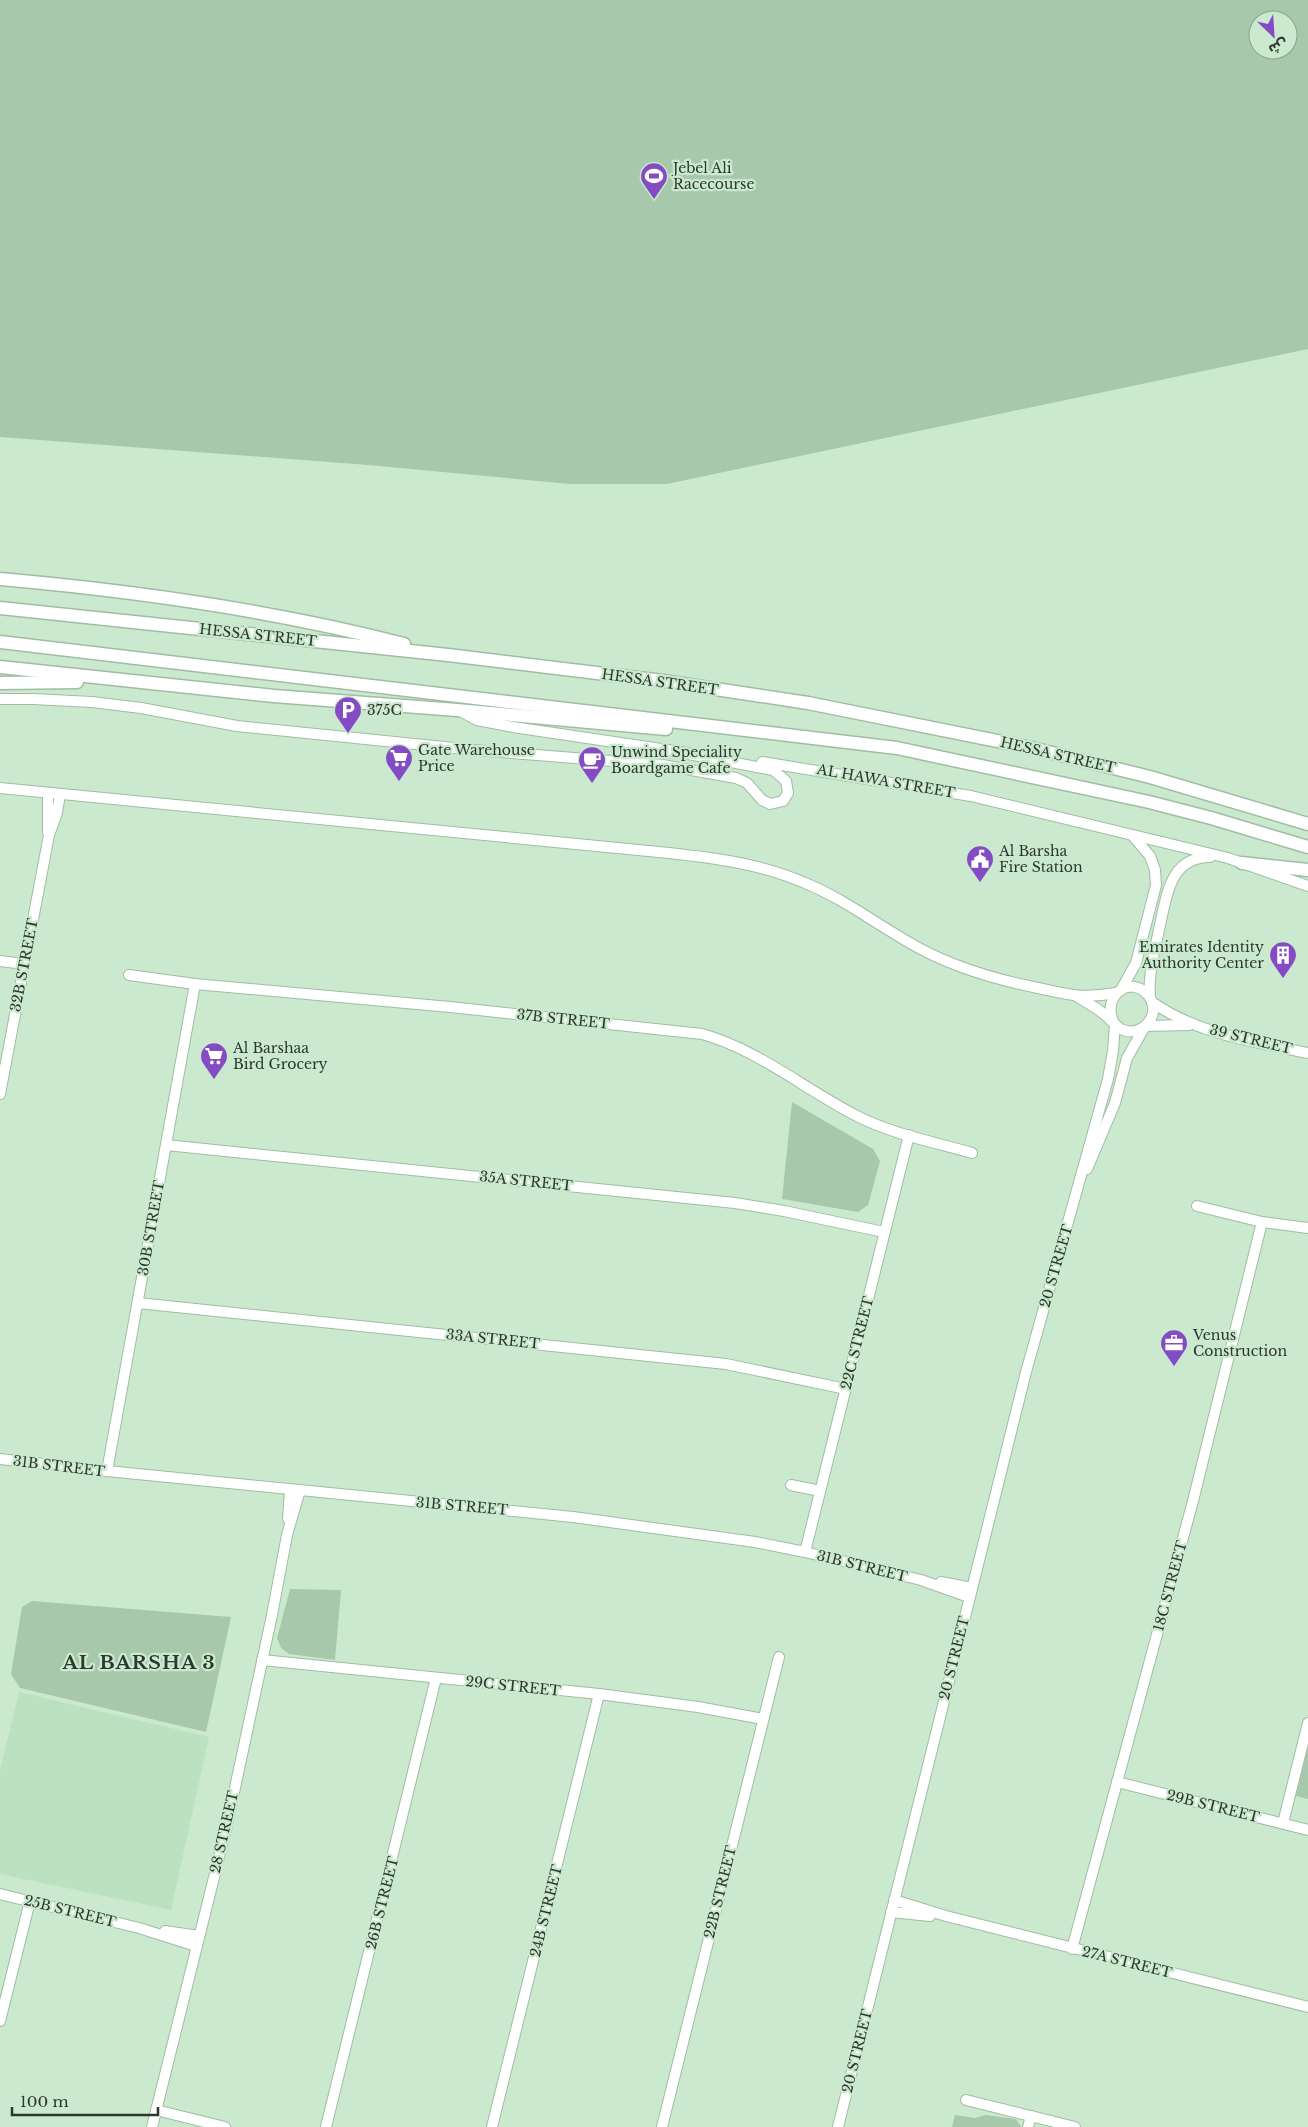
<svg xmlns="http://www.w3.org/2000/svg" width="1308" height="2127" font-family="'Libre Baskerville','Noto Sans Arabic',serif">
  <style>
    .built { fill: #bce1c1 }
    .green { fill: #a8c8ac; fill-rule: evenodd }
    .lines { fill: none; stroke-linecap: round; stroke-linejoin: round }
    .minor-casing { stroke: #a0bda3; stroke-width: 12 }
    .major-casing { stroke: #a0bda3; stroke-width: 15 }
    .minor { stroke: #fff; stroke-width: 10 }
    .major { stroke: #fff; stroke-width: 12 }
    .labels { text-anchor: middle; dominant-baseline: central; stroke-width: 4.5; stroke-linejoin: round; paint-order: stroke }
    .poi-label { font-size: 14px; fill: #2c372d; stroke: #cbe9ce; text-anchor: start }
    .street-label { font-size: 14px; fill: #2c372d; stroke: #cbe9ce }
    .district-label { font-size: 19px; font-weight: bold; letter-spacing: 1px; fill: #2c372d; stroke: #cbe9ce }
  </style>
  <rect width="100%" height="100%" fill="#cbe9ce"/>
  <polygon class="built" points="19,1692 209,1737 171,1910 0,1874 0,1770"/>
  <g class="green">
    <path d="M 0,0 L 1308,0 L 1308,349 L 667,484 L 570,484 L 368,465 L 0,437 ZM 1258,20 L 1288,20 L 1288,50 L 1258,50 Z"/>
    <polygon points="792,1102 873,1149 880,1161 868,1205 858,1212 782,1199"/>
    <polygon points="290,1589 341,1590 335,1660 289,1654 281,1648 277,1638"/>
    <polygon points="32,1601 231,1617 206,1732 20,1688 11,1674 22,1607"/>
    <polygon points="1308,1746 1308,1799 1296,1796"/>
    <polygon points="955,2115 975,2118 985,2115 1016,2119 1021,2127 952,2127"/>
  </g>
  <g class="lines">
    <g class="minor-casing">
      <g id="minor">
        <polyline points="0,699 33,699 92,702 141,708 237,726 474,750 663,765 736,778 747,783 762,800 770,804 783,801 788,793 786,781 773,770 683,753"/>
        <polyline points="462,712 477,720 513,727 688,753"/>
        <polyline points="762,762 971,796 1228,858 1308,886"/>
        <path d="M 0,788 L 669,853 C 715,858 762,864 805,883 C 842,898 875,923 910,943 C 949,966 993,979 1038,988 C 1052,991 1067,995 1082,996 C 1094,996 1105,995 1116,993"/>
        <polyline points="48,793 48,832"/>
        <polyline points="0,961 24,964"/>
        <path d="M 129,975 L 195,984 L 450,1007 L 702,1034 C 757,1049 806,1090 857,1116 C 892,1134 934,1142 972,1153"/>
        <polyline points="1121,990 1136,963 1156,885 1155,870 1150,856 1132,835"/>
        <path d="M 1076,996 C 1086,1002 1097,1008 1105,1015 C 1111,1020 1116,1027 1123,1030 C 1136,1035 1150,1026 1153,1013 C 1154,1007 1152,1000 1148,995 C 1130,974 1102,996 1113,1021"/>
        <path d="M 1150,998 C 1148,972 1155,950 1160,925 C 1167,895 1170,857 1210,857"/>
        <path d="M 1152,1002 C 1197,1034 1255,1042 1308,1053"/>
        <polyline points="1146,1026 1189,1025"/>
        <polyline points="0,1094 49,835 57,813 60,794"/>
        <polyline points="166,1145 735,1203 784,1211 884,1232"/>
        <polyline points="1087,1169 1115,1103 1127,1058 1144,1028"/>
        <polyline points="1197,1206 1262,1222 1308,1228"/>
        <polyline points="138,1303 726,1364 846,1389"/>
        <polyline points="0,1459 107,1471 573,1517 755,1542 805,1552 921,1580 969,1597"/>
        <polyline points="107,1471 195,984"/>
        <polyline points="791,1485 820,1491"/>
        <polyline points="288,1519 290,1490"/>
        <polyline points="805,1552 909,1135"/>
        <polyline points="941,1582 972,1588"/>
        <polyline points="262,1660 599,1694 698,1707 763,1719"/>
        <polyline points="1117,1782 1308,1830"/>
        <polyline points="1283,1823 1308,1723"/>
        <polyline points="0,1894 139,1928 196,1946"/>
        <polyline points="894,1900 946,1916 1308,2007"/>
        <polyline points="891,1912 930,1916"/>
        <polyline points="165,1931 199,1936"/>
        <polyline points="1072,1949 1193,1501 1262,1222"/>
        <polyline points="0,2021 30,1901"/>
        <polyline points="966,2100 1075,2127"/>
        <polyline points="156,2110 225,2127"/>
        <polyline points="152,2127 227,1825 272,1615 287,1535 300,1490"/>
        <polyline points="326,2127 436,1678"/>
        <polyline points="492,2127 599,1694"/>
        <polyline points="662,2127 779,1657"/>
        <polyline points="838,2127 1026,1372 1108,1079 1113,1051 1115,1024"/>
        <polyline points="1028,2127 1031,2116"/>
      </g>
    </g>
    <g class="major-casing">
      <g id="major">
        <path d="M 0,579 C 136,591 272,610 404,644"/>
        <polyline points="0,608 448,655 663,681 808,703 1032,748 1150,777 1308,824"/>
        <polyline points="0,642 897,748 1149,802 1211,818 1308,847"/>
        <polyline points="0,667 274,696 457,710 666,729"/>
        <polyline points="0,683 77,682"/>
        <polyline points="1242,863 1308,870"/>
      </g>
    </g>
    <use href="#minor" class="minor"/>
    <use href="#major" class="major"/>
  </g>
  <defs>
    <g id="stadium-pin" transform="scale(1.4375)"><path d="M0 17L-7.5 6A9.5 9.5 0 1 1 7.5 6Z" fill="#844cc4" stroke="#cbe9ce"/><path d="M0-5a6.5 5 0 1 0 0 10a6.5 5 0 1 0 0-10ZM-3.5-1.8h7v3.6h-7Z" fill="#fff"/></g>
    <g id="parking-pin" transform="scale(1.4375)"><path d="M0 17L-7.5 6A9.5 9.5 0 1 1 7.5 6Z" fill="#844cc4" stroke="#cbe9ce"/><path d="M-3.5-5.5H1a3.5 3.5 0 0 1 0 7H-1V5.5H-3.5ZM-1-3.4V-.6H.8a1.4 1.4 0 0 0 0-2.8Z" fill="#fff"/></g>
    <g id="supermarket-pin" transform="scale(1.4375)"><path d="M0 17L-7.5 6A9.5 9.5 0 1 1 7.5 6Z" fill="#844cc4" stroke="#cbe9ce"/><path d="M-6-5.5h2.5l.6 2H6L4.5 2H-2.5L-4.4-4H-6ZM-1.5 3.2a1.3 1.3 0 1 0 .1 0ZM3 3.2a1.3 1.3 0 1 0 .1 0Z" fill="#fff"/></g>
    <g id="cafe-pin" transform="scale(1.4375)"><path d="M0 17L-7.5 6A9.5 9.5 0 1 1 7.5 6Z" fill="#844cc4" stroke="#cbe9ce"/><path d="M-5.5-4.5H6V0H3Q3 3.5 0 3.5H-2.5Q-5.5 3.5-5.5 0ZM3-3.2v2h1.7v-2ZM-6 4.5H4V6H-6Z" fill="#fff"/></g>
    <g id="civic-pin" transform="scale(1.4375)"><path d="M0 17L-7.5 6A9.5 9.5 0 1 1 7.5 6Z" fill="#844cc4" stroke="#cbe9ce"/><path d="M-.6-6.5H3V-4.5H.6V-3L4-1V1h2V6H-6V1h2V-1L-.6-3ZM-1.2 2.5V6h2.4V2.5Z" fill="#fff"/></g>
    <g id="building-pin" transform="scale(1.4375)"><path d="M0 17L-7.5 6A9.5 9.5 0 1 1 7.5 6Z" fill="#844cc4" stroke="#cbe9ce"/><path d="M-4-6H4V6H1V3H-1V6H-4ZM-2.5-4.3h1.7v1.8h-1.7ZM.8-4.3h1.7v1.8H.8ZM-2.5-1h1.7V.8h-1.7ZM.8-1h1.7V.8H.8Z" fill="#fff"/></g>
    <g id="office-pin" transform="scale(1.4375)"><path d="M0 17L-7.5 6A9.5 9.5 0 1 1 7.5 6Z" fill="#844cc4" stroke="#cbe9ce"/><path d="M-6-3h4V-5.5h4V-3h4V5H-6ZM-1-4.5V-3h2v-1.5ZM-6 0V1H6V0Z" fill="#fff"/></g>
  </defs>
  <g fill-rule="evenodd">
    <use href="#stadium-pin" x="654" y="176"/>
    <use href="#parking-pin" x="348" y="710"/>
    <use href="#supermarket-pin" x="399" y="758"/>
    <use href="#cafe-pin" x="592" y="760"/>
    <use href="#civic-pin" x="980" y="859"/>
    <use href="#building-pin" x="1283" y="955"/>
    <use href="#supermarket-pin" x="214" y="1056"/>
    <use href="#office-pin" x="1174" y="1343"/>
  </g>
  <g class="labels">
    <g class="poi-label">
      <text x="673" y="168">Jebel Ali<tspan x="673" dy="16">Racecourse</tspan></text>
      <text x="367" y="710">375C</text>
      <text x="418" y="750">Gate Warehouse<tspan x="418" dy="16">Price</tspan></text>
      <text x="611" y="752">Unwind Speciality<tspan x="611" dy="16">Boardgame Cafe</tspan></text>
      <text x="999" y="851">Al Barsha<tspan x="999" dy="16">Fire Station</tspan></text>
      <text x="1264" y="947" text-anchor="end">Emirates Identity<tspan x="1264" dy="16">Authority Center</tspan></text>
      <text x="233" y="1048">Al Barshaa<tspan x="233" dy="16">Bird Grocery</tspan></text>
      <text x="1193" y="1335">Venus<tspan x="1193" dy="16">Construction</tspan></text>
    </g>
    <g class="street-label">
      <text transform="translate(258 635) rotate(6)">HESSA STREET</text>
      <text transform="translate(660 682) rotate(8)">HESSA STREET</text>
      <text transform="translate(1058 755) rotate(13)">HESSA STREET</text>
      <text transform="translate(886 781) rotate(10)">AL HAWA STREET</text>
      <text transform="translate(24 965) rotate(-79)">32B STREET</text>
      <text transform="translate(563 1019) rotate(6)">37B STREET</text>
      <text transform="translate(1251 1039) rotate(14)">39 STREET</text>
      <text transform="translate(526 1181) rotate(6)">35A STREET</text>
      <text transform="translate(151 1228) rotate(-80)">30B STREET</text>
      <text transform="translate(1056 1266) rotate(-74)">20 STREET</text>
      <text transform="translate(493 1339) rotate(6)">33A STREET</text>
      <text transform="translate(857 1343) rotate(-76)">22C STREET</text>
      <text transform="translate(59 1466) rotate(7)">31B STREET</text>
      <text transform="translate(462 1506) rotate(5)">31B STREET</text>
      <text transform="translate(862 1566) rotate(14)">31B STREET</text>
      <text transform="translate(1170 1586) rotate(-75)">18C STREET</text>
      <text transform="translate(954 1658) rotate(-76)">20 STREET</text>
      <text transform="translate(513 1686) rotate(6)">29C STREET</text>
      <text transform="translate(1213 1806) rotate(14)">29B STREET</text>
      <text transform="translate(224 1832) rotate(-77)">28 STREET</text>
      <text transform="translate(720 1892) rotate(-76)">22B STREET</text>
      <text transform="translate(382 1903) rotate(-76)">26B STREET</text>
      <text transform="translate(70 1911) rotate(14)">25B STREET</text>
      <text transform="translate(546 1911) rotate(-76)">24B STREET</text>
      <text transform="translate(1127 1962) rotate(14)">27A STREET</text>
      <text transform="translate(857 2051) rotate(-76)">20 STREET</text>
    </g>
    <g class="district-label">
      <text x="139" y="1662">AL BARSHA 3</text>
    </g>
  </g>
  <g transform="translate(1273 35) rotate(155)"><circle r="24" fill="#cbe9ce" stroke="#8ba28e"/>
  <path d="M0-4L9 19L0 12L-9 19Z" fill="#844cc4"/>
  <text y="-8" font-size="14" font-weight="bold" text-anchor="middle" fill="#2c372d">ش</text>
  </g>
  <path d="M12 2107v8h146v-8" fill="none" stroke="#2c372d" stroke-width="2.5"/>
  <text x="20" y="2107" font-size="15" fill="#2c372d" stroke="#cbe9ce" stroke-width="4" paint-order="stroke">100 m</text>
</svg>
